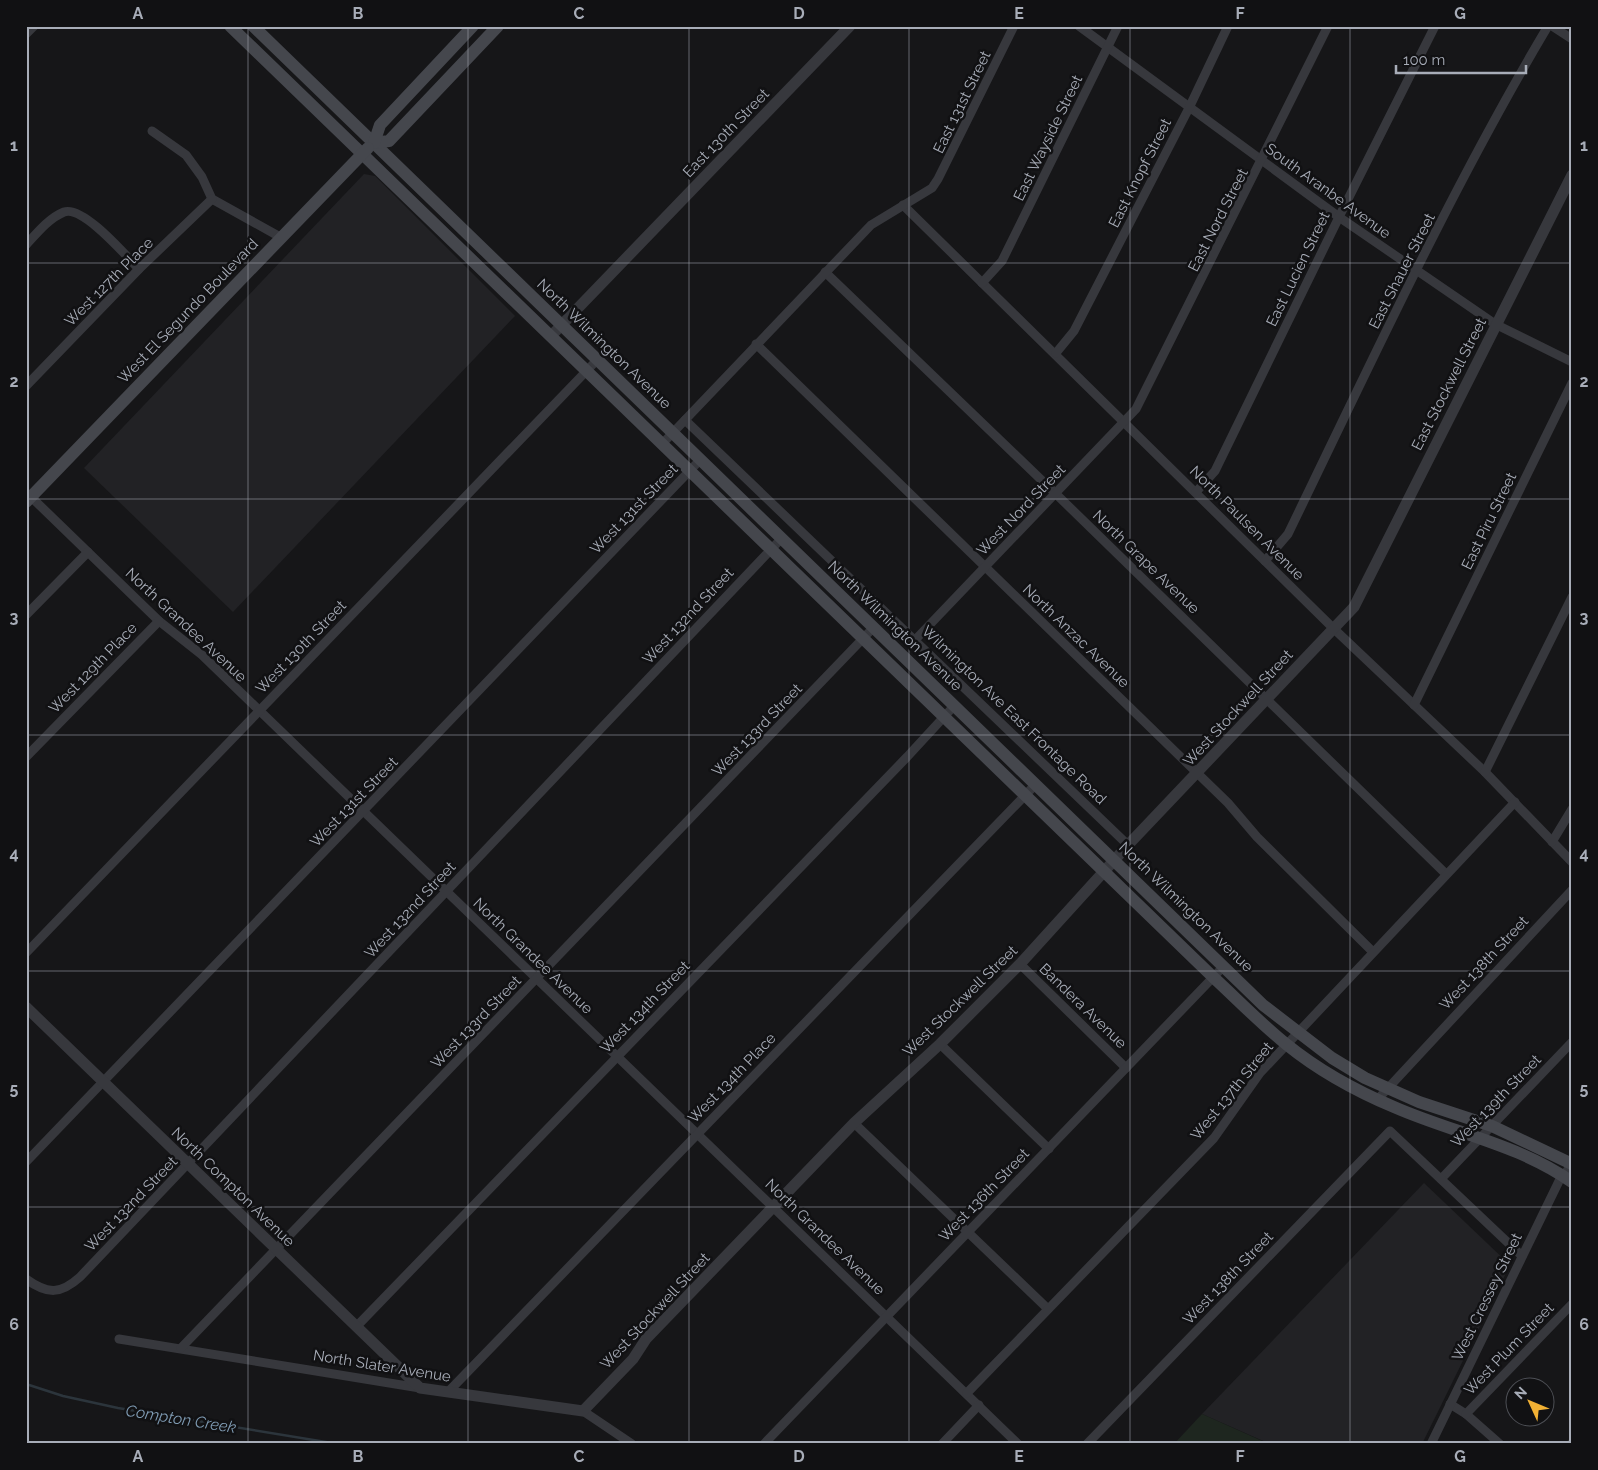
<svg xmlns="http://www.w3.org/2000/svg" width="1598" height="1470" font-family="Raleway,sans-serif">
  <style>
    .built { fill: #222225 }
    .green { fill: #1e261f }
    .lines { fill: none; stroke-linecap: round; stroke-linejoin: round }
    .stream { stroke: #2c353c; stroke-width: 2.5 }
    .minor { stroke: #37383d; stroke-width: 9 }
    .tertiary { stroke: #37383d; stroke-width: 11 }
    .secondary { stroke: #45474d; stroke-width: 12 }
    .grid { fill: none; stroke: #a8adb8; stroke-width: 1; stroke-opacity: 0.55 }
    .labels { text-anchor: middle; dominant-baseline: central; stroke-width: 5; stroke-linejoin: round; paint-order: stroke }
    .street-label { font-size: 15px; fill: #a8adb8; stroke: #111113 }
    .water-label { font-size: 16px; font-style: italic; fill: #7f9bb3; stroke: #111113 }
    .neatline { fill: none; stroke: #a8adb8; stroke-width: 2 }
    .grid-label { font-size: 16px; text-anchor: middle; font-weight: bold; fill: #a8adb8 }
  </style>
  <rect width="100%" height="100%" fill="#161618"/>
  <g class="built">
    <polygon points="364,174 375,176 515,316 233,612 84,468"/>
    <polygon points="1424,1183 1510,1265 1422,1444 1270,1444 1202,1414"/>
  </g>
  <polygon class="green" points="1202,1414 1269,1444 1174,1444"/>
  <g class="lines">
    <polyline class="stream" points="26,1384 63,1396 118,1408 338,1444"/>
    <g class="minor">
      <polyline points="1079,26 1339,217 1495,324 1572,362"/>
      <polyline points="1552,26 1572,39"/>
      <polyline points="26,34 34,26"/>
      <polyline points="152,131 186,155 202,177 212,199 282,238"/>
      <polyline points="903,205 1333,628 1485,772 1572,862"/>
      <path d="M 26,245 C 37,233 49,218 64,212 C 83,205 126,256 139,269"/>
      <polyline points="825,272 1056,494 1446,874"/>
      <polyline points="982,283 1002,261 1118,26"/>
      <polyline points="756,344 1228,803 1257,837 1373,952"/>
      <polyline points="1056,353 1074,331 1189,108 1228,26"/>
      <polyline points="26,386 139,269 212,199"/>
      <polyline points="685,420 1128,845"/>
      <polyline points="663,443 871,225 932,188 938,179 1014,26"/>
      <polyline points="1196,492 1215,471 1339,217 1435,26"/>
      <polyline points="28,494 159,621 202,655 1018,1444"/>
      <path d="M 1265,561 L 1288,534 C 1371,363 1451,189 1548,26"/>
      <polyline points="26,615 88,552"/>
      <polyline points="916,639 1136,409 1328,26"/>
      <polyline points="1414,705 1572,383"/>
      <polyline points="26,757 159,621"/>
      <polyline points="1485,772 1572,597"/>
      <polyline points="1552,842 1572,809"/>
      <polyline points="26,953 597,360"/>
      <polyline points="1020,964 1126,1068"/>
      <polyline points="940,1044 1049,1149"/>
      <polyline points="1377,1100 1572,890"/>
      <polyline points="854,1123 1048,1309"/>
      <polyline points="26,1162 700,460"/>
      <polyline points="1441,1179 1572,1042"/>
      <path d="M 26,1279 C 48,1295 61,1294 80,1277 L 781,539"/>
      <polyline points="356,1327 907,757 954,706"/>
      <polyline points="119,1339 420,1388"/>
      <polyline points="181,1348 874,627"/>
      <polyline points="449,1391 1036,784"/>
      <polyline points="967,1393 1214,1138 1260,1073 1515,802"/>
      <polyline points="1450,1404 1466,1414 1500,1444"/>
      <polyline points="583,1411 632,1444"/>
      <polyline points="1466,1414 1572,1304"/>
      <polyline points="764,1444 1224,966"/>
      <polyline points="942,1444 979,1405"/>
      <polyline points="1087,1444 1390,1131 1522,1256"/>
      <polyline points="1431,1444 1560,1179 1572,1165"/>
      <polyline points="1571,1444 1572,1443"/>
    </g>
    <g class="tertiary">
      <polyline points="551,336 850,26"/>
      <polyline points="26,1007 420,1388 583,1411 633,1359 646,1339 854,1123 940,1044 1020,964 1128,845 1354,607 1572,175"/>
    </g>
    <g class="secondary">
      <path d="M 230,26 L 1213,977 C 1237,999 1260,1023 1286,1044 C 1318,1070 1356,1091 1394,1107 C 1453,1133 1518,1144 1572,1182"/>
      <polyline points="253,26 1263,1005 1332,1058 1365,1078 1419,1102 1492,1126 1572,1164"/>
      <polyline points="374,143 389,141 498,26"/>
      <polyline points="374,143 380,125 473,26"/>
      <polyline points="26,502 368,148"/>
    </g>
  </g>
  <path class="grid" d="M 248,26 L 248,1444M 468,26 L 468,1444M 689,26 L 689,1444M 909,26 L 909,1444M 1130,26 L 1130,1444M 1350,26 L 1350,1444M 26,263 L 1572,263M 26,499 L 1572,499M 26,735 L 1572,735M 26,971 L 1572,971M 26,1207 L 1572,1207"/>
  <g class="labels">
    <g class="street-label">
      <text transform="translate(962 102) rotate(-64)">East 131st Street</text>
      <text transform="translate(726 133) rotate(-46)">East 130th Street</text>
      <text transform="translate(1048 138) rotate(-64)">East Wayside Street</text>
      <text transform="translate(1140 173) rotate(-63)">East Knopf Street</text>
      <text transform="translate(1328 191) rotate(36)">South Aranbe Avenue</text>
      <text transform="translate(1218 220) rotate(-63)">East Nord Street</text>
      <text transform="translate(1298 269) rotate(-64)">East Lucien Street</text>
      <text transform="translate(1402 271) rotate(-63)">East Shauer Street</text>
      <text transform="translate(109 282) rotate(-45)">West 127th Place</text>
      <text transform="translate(188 311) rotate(-46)">West El Segundo Boulevard</text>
      <text transform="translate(604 344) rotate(44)">North Wilmington Avenue</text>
      <text transform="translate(1449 384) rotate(-63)">East Stockwell Street</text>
      <text transform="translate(634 509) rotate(-46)">West 131st Street</text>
      <text transform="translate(1021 510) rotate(-46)">West Nord Street</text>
      <text transform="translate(1489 521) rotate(-64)">East Piru Street</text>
      <text transform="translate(1247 523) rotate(45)">North Paulsen Avenue</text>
      <text transform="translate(1146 562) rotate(44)">North Grape Avenue</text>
      <text transform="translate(688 616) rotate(-47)">West 132nd Street</text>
      <text transform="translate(186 625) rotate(43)">North Grandee Avenue</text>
      <text transform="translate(895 626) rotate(44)">North Wilmington Avenue</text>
      <text transform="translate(1076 636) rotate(44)">North Anzac Avenue</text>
      <text transform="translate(301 647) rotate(-46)">West 130th Street</text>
      <text transform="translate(93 668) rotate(-46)">West 129th Place</text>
      <text transform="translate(1238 708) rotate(-47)">West Stockwell Street</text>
      <text transform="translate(1014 715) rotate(44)">Wilmington Ave East Frontage Road</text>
      <text transform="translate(757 730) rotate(-46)">West 133rd Street</text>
      <text transform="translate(354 802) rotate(-46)">West 131st Street</text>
      <text transform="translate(1186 907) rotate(44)">North Wilmington Avenue</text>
      <text transform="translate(410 910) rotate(-47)">West 132nd Street</text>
      <text transform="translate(533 956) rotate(44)">North Grandee Avenue</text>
      <text transform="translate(1484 963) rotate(-47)">West 138th Street</text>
      <text transform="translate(960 1001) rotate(-44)">West Stockwell Street</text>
      <text transform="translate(1083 1006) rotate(44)">Bandera Avenue</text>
      <text transform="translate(645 1007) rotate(-46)">West 134th Street</text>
      <text transform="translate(476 1022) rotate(-46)">West 133rd Street</text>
      <text transform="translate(732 1078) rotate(-46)">West 134th Place</text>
      <text transform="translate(1232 1091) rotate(-51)">West 137th Street</text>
      <text transform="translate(1496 1101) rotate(-46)">West 139th Street</text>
      <text transform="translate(233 1187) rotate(44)">North Compton Avenue</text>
      <text transform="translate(984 1195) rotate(-46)">West 136th Street</text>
      <text transform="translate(131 1204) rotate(-46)">West 132nd Street</text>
      <text transform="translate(825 1237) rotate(44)">North Grandee Avenue</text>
      <text transform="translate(1228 1278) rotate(-46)">West 138th Street</text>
      <text transform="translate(1487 1297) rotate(-64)">West Cressey Street</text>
      <text transform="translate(655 1311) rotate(-47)">West Stockwell Street</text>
      <text transform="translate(1509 1349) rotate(-46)">West Plum Street</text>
      <text transform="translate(382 1366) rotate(9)">North Slater Avenue</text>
    </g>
    <g class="water-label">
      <text transform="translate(181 1419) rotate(9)">Compton Creek</text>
    </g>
  </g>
  <rect width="1598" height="1470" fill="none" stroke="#111113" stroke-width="55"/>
  <g transform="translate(1530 1402) rotate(314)"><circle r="24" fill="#111113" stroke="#4d4f55"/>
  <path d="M0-4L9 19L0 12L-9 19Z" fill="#f2b134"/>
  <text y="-8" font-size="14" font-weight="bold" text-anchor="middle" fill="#a8adb8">N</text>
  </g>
  <path d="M1396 65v8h130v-8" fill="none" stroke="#a8adb8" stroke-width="2.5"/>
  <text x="1403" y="65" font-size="15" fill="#a8adb8" stroke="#111113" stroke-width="4" paint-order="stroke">100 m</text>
  <rect x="28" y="28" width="1542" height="1414" class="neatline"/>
  <g class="grid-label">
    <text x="138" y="19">A</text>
    <text x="358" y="19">B</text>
    <text x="579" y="19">C</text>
    <text x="799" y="19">D</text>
    <text x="1019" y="19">E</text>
    <text x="1240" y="19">F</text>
    <text x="1460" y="19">G</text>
    <text x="14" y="151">1</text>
    <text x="1584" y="151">1</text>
    <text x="14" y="387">2</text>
    <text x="1584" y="387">2</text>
    <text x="14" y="623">3</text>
    <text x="1584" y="623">3</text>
    <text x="14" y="859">4</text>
    <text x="1584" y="859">4</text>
    <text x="14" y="1094">5</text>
    <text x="1584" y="1094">5</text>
    <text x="14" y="1330">6</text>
    <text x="1584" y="1330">6</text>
    <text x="138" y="1462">A</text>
    <text x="358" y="1462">B</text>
    <text x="579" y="1462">C</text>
    <text x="799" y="1462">D</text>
    <text x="1019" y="1462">E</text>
    <text x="1240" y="1462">F</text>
    <text x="1460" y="1462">G</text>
  </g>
</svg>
